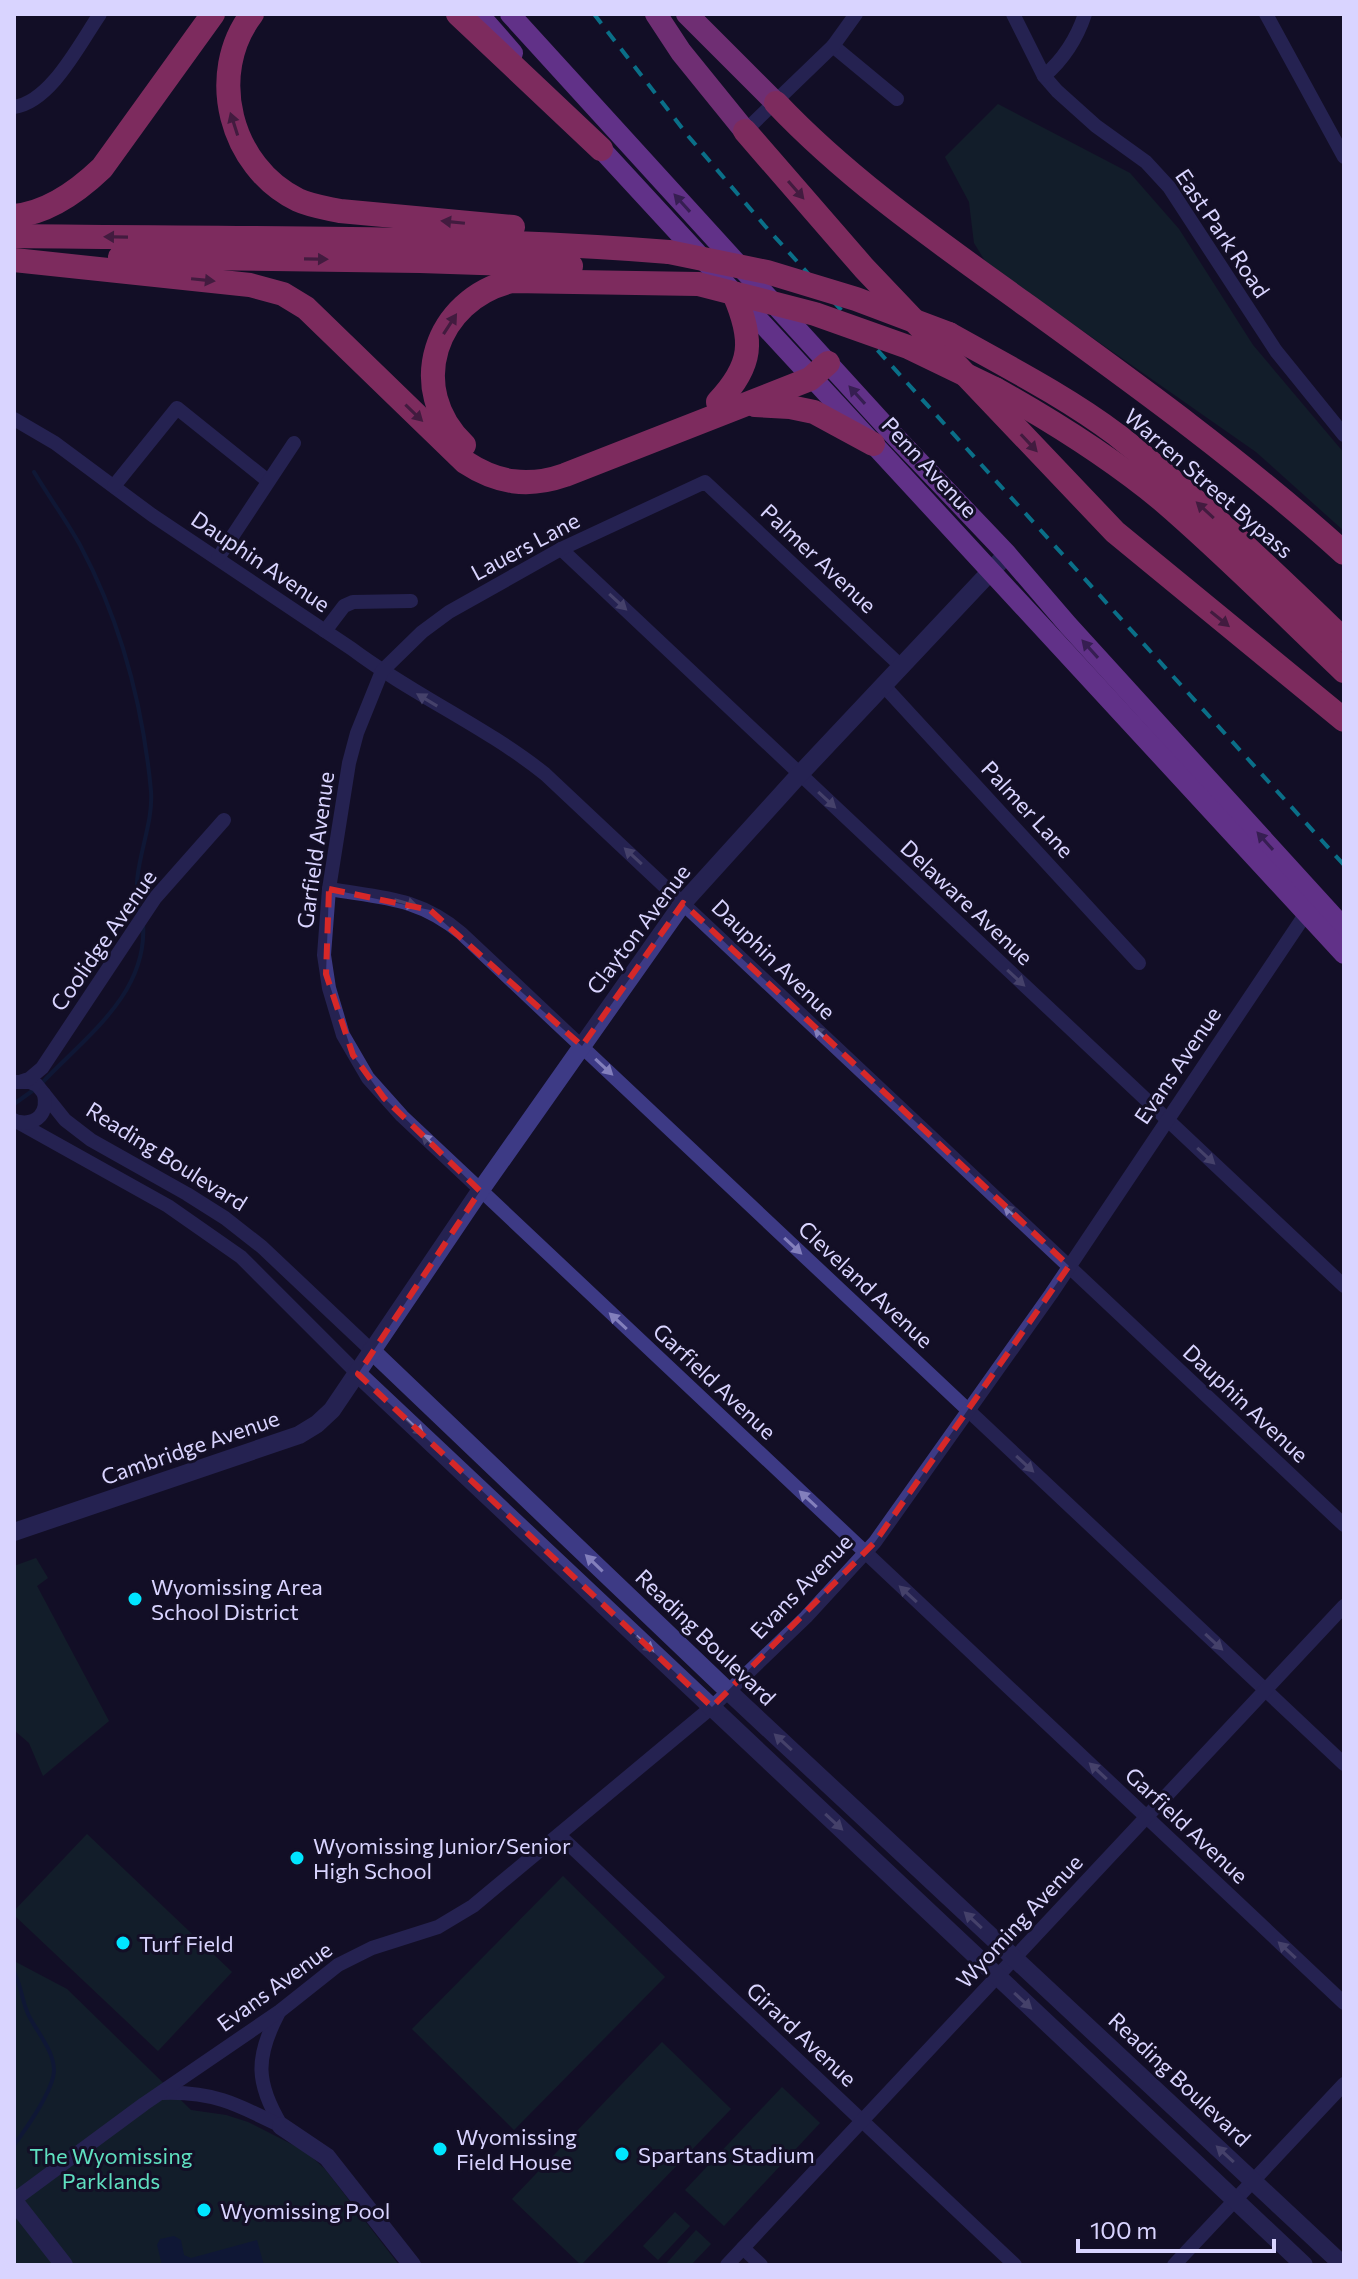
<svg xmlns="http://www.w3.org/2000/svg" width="1358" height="2279" font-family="Commissioner,sans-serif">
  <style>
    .green { fill: #12302f }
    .water { fill: #0c2248 }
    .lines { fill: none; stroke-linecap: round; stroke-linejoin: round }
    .stream { stroke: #0c2248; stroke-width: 4 }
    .minor { stroke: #3d3a85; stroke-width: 14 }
    .tertiary { stroke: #3d3a85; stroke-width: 18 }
    .primary { stroke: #c25bff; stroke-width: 20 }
    .trunk { stroke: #e055d1; stroke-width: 22 }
    .motorway { stroke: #ff4fa3; stroke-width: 24 }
    .rail { stroke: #00e5ff; stroke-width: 4; stroke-dasharray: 12 10; stroke-linecap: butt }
    .motorway-bridge { stroke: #ff4fa3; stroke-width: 24 }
    .oneway { fill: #7d2c5e }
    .oneway2 { fill: #623188 }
    .oneway3 { fill: #837fbc }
    .marked { fill: none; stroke: #d62828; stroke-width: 6; stroke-dasharray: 16 10; stroke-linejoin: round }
    .poi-dot { fill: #00e5ff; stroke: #130f26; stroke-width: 3 }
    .labels { text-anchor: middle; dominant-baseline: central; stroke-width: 6; stroke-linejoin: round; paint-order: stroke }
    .street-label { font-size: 22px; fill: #d9d4ff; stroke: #130f26 }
    .poi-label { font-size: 22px; fill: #d9d4ff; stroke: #130f26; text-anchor: start }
    .park-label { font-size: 22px; fill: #5fe0c0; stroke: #130f26 }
  </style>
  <rect width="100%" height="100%" fill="#130f26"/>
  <g class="green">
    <polygon points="998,104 1130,173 1179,229 1253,345 1344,453 1344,531 1256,452 987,264 974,243 969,202 945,157"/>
    <polygon points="36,1558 48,1578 37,1586 109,1721 43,1776 29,1743 14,1730 14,1566"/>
    <polygon points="87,1834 232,1972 158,2051 14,1915 14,1911"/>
    <polygon points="563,1876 665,1977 514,2130 412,2029"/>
    <polygon points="14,1961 67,1989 191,2110 226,2115 248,2122 305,2151 325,2169 399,2265 14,2265"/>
    <polygon points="662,2042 731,2109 581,2265 512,2199"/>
    <polygon points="782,2087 820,2123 724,2226 685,2190"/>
    <polygon points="675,2212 690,2226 658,2260 643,2246"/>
    <polygon points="696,2230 711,2244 691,2265 665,2265"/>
  </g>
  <polygon class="water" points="174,2236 181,2240 184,2255 191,2258 257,2240 264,2265 162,2265 157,2245 160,2239"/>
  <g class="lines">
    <g class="stream">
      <path d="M 34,472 C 49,497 66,520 80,545 C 120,620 143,706 151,791 C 154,831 128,872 140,911"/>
      <path d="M 42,1083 C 84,1038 148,994 143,924"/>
      <polyline points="14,1104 35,1089"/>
      <path d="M 14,1972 C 22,1987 22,2004 30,2018 C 39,2034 53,2051 54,2069 C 55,2088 26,2129 14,2145"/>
    </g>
    <g class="minor">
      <polyline points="1013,14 1044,76 1057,91 1096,126 1146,162 1169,187 1276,351 1344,435"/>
      <polyline points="1266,14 1344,157"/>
      <polyline points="833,46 897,99"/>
      <path d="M 1044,76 C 1064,59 1077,38 1085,14"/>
      <path d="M 14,107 C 51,102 80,43 100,14"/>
      <polyline points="745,131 833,46 856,14"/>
      <path d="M 14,419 L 55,443 L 152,515 L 352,649 C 413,695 485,726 545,774 L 1344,1525"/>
      <polyline points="114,486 177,408 268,481"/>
      <polyline points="561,549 1344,1286"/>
      <polyline points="218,558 294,443"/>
      <polyline points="325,631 344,606 353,602 411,601"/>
      <polyline points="902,667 705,482 561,549 449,612 422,632 382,671 357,733 349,763 329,889 324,955 329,988 343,1035 368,1078 402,1116 1344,2003"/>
      <polyline points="884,686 1139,963"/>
      <path d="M 329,889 C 382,898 418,897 461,933 L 1344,1764"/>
      <polyline points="14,1082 30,1082 37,1085 65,1120 91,1140 187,1194 225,1218 262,1247 371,1350"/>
      <polyline points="20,1082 29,1079 42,1068 155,898 224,820"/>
      <polyline points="14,1120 168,1206 241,1257 358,1374"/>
      <path d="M 19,1122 C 38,1125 48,1112 44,1094"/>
      <polyline points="559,1835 1015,2265"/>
      <path d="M 278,2014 C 255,2058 256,2083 281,2125"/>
      <path d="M 162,2093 C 212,2091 237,2104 281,2126"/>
      <polyline points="14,2200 144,2104 280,2011 338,1965 372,1948 438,1927 473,1906 712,1707 806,1617 875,1542 1051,1294 1311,906"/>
      <polyline points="743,2248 761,2265"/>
      <polyline points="727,2265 1344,1606"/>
      <polyline points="1174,2265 1344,2084"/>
    </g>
    <g class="tertiary">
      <polyline points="371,1350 728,1691 1343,2265"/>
      <polyline points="358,1374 1304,2265"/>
      <polyline points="14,1532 299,1435 317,1424 332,1410 480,1191 683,903 799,775 1007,554"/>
      <polyline points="281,2126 327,2157 412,2265"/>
      <polyline points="14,2201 64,2265"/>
    </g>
    <g class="primary">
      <polyline points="479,14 513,53"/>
      <polyline points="510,14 890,431 1007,554 1068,625 1344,928"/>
      <polyline points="592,139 1344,954"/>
    </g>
    <g class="trunk">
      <polyline points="656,14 681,52 745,131"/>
      <polyline points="687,14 776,103"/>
    </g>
    <g class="motorway">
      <path d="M 252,14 C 206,74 230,167 298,200 C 311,206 326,208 340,211 L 513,227"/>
      <polyline points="458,14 601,149"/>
      <path d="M 776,103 C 849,180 936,240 1022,302 C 1134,383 1241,460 1344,553"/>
      <polyline points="745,131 864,268 1115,532 1344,720"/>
      <path d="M 14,216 C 47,213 79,190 102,168 L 213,14"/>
      <path d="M 14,236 C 232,239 452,235 669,252"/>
      <polyline points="120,257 420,261 571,266"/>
      <path d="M 14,260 L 250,285 L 283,294 L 306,308 L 465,462 C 497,483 528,488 565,475 L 810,379 L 828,363"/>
      <path d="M 949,334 C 1006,366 1065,396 1117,435 C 1197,498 1271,570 1344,640"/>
      <path d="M 995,389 C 1054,422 1110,457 1162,500 C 1225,554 1284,614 1344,671"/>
      <path d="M 718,402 C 753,365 754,340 734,294"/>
      <polyline points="755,405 790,407 814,412 873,444"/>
      <path d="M 464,445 C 405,389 435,299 512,281 L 698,284"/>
    </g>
    <polyline class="rail" points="594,14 689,137 765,226 1344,865"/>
    <g class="motorway-bridge">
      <polyline points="669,252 767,272 856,299 949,334"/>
      <polyline points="698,284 815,314 908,347 995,389"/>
    </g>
  </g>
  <defs><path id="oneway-solid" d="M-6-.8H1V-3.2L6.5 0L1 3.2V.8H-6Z" transform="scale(2)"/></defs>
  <g class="oneway">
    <use href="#oneway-solid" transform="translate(234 124) rotate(-108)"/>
    <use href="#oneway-solid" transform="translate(796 190) rotate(49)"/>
    <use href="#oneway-solid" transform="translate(453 222) rotate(-174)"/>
    <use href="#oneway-solid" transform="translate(116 237) rotate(-179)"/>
    <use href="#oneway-solid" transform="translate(316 259) rotate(1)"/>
    <use href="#oneway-solid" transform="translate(203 280) rotate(6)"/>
    <use href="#oneway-solid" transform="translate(450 324) rotate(-57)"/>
    <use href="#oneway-solid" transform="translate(414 413) rotate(44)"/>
    <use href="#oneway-solid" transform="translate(1029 443) rotate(47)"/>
    <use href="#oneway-solid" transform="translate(1205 510) rotate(-137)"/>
    <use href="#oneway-solid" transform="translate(1220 619) rotate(39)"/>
  </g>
  <g class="oneway2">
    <use href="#oneway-solid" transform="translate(682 203) rotate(-132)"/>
    <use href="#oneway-solid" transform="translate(857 395) rotate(-132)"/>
    <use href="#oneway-solid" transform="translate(1090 649) rotate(-132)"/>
    <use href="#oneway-solid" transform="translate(1265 841) rotate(-132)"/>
  </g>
  <g class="oneway3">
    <use href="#oneway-solid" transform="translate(618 602) rotate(43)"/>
    <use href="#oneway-solid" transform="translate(427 700) rotate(-149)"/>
    <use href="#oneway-solid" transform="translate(827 800) rotate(43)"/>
    <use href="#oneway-solid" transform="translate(633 856) rotate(-137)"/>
    <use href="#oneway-solid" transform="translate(406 903) rotate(15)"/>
    <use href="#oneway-solid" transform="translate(1016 978) rotate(43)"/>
    <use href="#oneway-solid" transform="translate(822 1035) rotate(-136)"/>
    <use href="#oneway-solid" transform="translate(604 1067) rotate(43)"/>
    <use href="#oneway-solid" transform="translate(430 1142) rotate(-137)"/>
    <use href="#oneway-solid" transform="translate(1206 1156) rotate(43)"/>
    <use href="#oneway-solid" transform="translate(1012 1213) rotate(-137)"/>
    <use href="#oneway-solid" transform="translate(793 1246) rotate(43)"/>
    <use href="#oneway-solid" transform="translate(618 1321) rotate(-137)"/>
    <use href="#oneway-solid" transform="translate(415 1427) rotate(43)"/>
    <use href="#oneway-solid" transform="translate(1025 1464) rotate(43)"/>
    <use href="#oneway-solid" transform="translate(808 1499) rotate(-137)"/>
    <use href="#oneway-solid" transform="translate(594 1563) rotate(-136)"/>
    <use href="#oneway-solid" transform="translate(908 1594) rotate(-137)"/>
    <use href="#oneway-solid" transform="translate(1214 1642) rotate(43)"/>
    <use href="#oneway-solid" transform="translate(645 1644) rotate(43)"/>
    <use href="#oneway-solid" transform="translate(783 1742) rotate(-137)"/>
    <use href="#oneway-solid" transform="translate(1098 1771) rotate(-137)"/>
    <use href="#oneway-solid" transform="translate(834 1822) rotate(43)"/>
    <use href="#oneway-solid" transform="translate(973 1920) rotate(-137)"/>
    <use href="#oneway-solid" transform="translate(1287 1950) rotate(-137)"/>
    <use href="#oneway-solid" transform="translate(1023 2001) rotate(43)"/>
    <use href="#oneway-solid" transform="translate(1225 2154) rotate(-137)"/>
  </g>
  <path d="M0 0H1358V2279H0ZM 329,889 L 430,910 L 582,1046 L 683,903 L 1069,1266 L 875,1542 L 712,1707 L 358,1374 L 480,1191 L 384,1098 L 353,1055 L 326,974 Z" fill="#130f26" fill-opacity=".55" fill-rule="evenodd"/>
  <path class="marked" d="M 329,889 L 430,910 L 582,1046 L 683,903 L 1069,1266 L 875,1542 L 712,1707 L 358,1374 L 480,1191 L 384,1098 L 353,1055 L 326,974 Z"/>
  <g class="poi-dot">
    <circle cx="135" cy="1599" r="8"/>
    <circle cx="297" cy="1858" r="8"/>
    <circle cx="123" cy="1943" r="8"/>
    <circle cx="440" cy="2149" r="8"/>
    <circle cx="622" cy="2154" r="8"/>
    <circle cx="204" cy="2210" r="8"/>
  </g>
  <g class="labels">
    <g class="street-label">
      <text transform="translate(1223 233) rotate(56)">East Park Road</text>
      <text transform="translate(930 467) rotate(47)">Penn Avenue</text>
      <text transform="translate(1209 483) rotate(41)">Warren Street Bypass</text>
      <text transform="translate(525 546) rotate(-28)">Lauers Lane</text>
      <text transform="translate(819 558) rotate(43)">Palmer Avenue</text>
      <text transform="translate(261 561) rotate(34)">Dauphin Avenue</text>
      <text transform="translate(1028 809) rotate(47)">Palmer Lane</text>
      <text transform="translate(315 850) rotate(-82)">Garfield Avenue</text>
      <text transform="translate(967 902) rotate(43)">Delaware Avenue</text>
      <text transform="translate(638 929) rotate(-53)">Clayton Avenue</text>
      <text transform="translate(103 940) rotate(-55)">Coolidge Avenue</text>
      <text transform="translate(774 959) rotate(44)">Dauphin Avenue</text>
      <text transform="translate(1177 1065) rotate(-56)">Evans Avenue</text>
      <text transform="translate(167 1156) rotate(32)">Reading Boulevard</text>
      <text transform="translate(866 1284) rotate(43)">Cleveland Avenue</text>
      <text transform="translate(715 1381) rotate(43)">Garfield Avenue</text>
      <text transform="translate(1246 1403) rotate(43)">Dauphin Avenue</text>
      <text transform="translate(190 1447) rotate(-19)">Cambridge Avenue</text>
      <text transform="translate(801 1586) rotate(-46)">Evans Avenue</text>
      <text transform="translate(706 1637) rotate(44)">Reading Boulevard</text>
      <text transform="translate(1187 1825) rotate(43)">Garfield Avenue</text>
      <text transform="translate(1019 1921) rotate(-47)">Wyoming Avenue</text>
      <text transform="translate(274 1986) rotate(-36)">Evans Avenue</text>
      <text transform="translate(802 2034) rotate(43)">Girard Avenue</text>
      <text transform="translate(1180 2079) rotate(43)">Reading Boulevard</text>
    </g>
    <g class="poi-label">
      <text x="151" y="1586">Wyomissing Area<tspan x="151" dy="25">School District</tspan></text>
      <text x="313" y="1845">Wyomissing Junior/Senior<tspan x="313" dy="25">High School</tspan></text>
      <text x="139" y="1943">Turf Field</text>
      <text x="456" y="2136">Wyomissing<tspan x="456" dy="25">Field House</tspan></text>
      <text x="638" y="2154">Spartans Stadium</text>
      <text x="220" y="2210">Wyomissing Pool</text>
    </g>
    <g class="park-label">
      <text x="111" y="2155">The Wyomissing<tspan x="111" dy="25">Parklands</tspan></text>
    </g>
  </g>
  <rect width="1358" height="2279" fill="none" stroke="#d9d4ff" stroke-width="32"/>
  <path d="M1078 2239v12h196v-12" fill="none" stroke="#d9d4ff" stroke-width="4"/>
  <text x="1090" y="2239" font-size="24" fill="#d9d4ff" stroke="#130f26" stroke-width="6" paint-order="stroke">100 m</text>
</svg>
